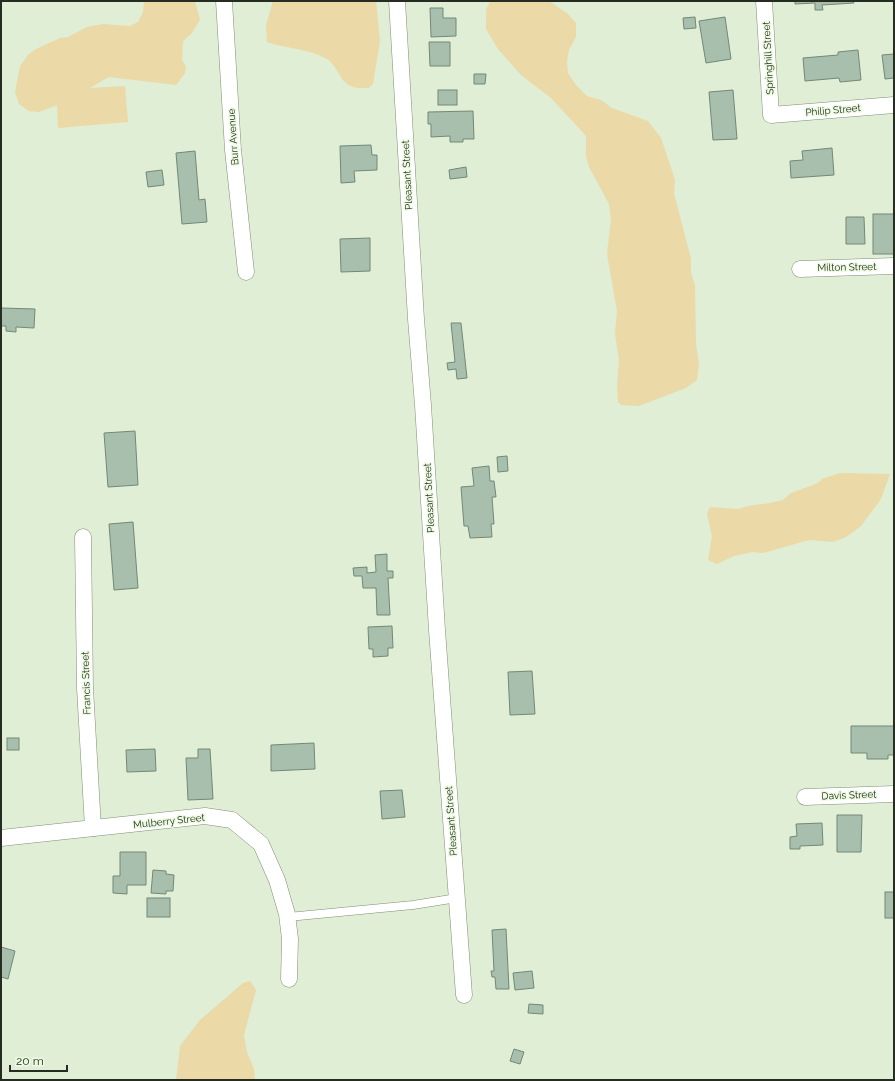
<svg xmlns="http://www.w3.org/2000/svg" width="895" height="1081" font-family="Raleway,sans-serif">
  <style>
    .green { fill: #ebd9a8 }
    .building { fill: #a7bfac; stroke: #728977 }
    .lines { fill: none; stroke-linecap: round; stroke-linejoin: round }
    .lane-casing { stroke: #818e76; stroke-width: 9 }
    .street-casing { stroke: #818e76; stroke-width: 17 }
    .lane { stroke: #fff; stroke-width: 8 }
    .street { stroke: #fff; stroke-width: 16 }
    .labels { text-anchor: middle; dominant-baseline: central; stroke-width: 3; stroke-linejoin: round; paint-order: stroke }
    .street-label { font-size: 10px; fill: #272c22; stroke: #ecfbe1 }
  </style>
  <rect width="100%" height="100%" fill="#dfeed4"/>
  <g class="green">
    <polygon points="144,1 195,1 200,20 191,34 183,41 182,59 186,67 185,73 176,85 109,77 90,88 125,86 128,122 58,128 57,105 39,112 29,111 19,104 15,92 20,66 28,55 36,49 60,38 68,37 87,27 103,24 130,26 138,22 143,12"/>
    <path d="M 273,1 L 376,1 L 380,41 L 373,84 L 369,88 C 364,88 356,89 351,86 C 339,81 338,66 327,59 C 308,48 286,49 267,42 L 266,25 Z"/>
    <polygon points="490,1 549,1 567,13 576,23 576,37 569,50 567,61 568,73 576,85 587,96 601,100 612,108 648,121 661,138 675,180 674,193 691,259 691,272 695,286 696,344 699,364 697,380 686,388 639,406 621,405 618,402 617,386 619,360 615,334 617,311 607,254 611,219 609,204 589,167 586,156 586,136 551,98 521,75 498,49 486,29 486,10"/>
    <polygon points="840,473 890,474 881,499 861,526 846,537 833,542 809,540 763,553 752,552 734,556 717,564 708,560 712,536 707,514 710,507 738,509 748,506 770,503 783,500 791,493 818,483 822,479"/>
    <polygon points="250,981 256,990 244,1035 247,1052 254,1069 255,1080 176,1080 180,1046 200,1020 243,983"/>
  </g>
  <g class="building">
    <polygon points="795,1 853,1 854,3 822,5 823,10 815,10 815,3 795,4"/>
    <polygon points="430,8 443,8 443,18 456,18 456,36 431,37"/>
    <polygon points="695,17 696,28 684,29 683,18"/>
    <polygon points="725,17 731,59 706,63 699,21"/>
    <polygon points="429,42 450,42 450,66 430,66"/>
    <polygon points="858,50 861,80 840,82 839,78 805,81 803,58 838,55 838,52"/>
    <polygon points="894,54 894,78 885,79 882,55"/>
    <polygon points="474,74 486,74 485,84 474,84"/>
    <rect x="438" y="90" width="19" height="15"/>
    <polygon points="733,90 737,139 713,140 709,92"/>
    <polygon points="473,111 474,139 463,139 463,142 450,142 450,136 431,137 431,124 428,124 428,112"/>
    <polygon points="371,145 372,155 377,155 377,170 354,171 355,182 341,183 340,146"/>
    <polygon points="832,148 834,175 791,178 790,161 803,160 802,151"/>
    <polygon points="195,151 199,200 205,199 207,222 182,224 176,153"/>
    <polygon points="466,167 467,177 450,179 449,170"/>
    <polygon points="162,170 164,185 148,187 146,172"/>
    <rect x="873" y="214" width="21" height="40"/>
    <polygon points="846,217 864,217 865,244 846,244"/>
    <polygon points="370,238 370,271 341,272 340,239"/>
    <polygon points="1,308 35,309 34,328 16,327 16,332 6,331 6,326 1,326"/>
    <polygon points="451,323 461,323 467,378 457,379 456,369 448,370 447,363 455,362"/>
    <polygon points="135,431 138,485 108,487 104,433"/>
    <polygon points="507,456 508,471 498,472 497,457"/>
    <polygon points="489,466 490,481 494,481 496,497 492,497 494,524 491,524 492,537 470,538 468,526 464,526 461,487 474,486 472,468"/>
    <polygon points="133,522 138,588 114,590 109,524"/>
    <polygon points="387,554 387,571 393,571 393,578 388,578 390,615 377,615 376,588 363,588 362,576 354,576 353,568 367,567 367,573 376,572 375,555"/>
    <polygon points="392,626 393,648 388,648 388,656 373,657 373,649 369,649 368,627"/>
    <polygon points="532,671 535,714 510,715 508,672"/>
    <polygon points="851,726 894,726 894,755 888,755 888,759 867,759 867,753 851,753"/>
    <rect x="7" y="738" width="12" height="12"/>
    <polygon points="314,743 315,769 271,771 271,745"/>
    <polygon points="155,749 156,771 127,772 126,750"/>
    <polygon points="198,749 210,749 213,799 188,800 186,758 198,758"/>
    <polygon points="402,790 405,817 382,819 380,791"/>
    <polygon points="837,815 862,815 861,852 837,852"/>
    <polygon points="822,823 823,845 800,846 800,849 790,849 790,837 797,836 796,824"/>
    <polygon points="120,852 146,852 146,885 127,885 127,894 113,893 113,876 120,876"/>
    <polygon points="153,870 166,871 166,874 174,875 173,891 166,891 166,894 151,893"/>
    <rect x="885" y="892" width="9" height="26"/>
    <rect x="147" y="898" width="23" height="19"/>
    <polygon points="506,929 509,989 496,989 495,977 492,977 491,971 494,971 492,930"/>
    <polygon points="1,947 15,951 8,979 1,977 1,978"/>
    <polygon points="532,971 534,988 515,990 513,973"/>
    <polygon points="529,1004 543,1005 543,1014 528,1013"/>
    <polygon points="514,1049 524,1052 520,1064 510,1061"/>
  </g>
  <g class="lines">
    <g class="lane-casing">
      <polyline id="lane" points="288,917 413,905 457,898"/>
    </g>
    <g class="street-casing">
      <g id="street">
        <polyline points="224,1 233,150 246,272"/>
        <polyline points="397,1 416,319 423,405 437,630 464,995"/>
        <polyline points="764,1 771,115 894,105"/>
        <polyline points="800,269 894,266"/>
        <polyline points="83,537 85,688 93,828"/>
        <polyline points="805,797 894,794"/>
        <polyline points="1,838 205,816 232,820 261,844 277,880 287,914 290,939 289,979"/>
      </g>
    </g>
    <use href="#lane" class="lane"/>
    <use href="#street" class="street"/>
  </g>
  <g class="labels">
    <g class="street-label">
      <text transform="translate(768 58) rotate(-93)">Springhill Street</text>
      <text transform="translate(833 110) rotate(-5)">Philip Street</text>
      <text transform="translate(233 137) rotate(-94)">Burr Avenue</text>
      <text transform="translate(407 175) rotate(-93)">Pleasant Street</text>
      <text transform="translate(847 267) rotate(-1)">Milton Street</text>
      <text transform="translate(429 498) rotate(-93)">Pleasant Street</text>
      <text transform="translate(86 683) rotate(-92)">Francis Street</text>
      <text transform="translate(849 795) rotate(-2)">Davis Street</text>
      <text transform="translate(169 821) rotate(-6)">Mulberry Street</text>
      <text transform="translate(451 821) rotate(-94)">Pleasant Street</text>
    </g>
  </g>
  <rect width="895" height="1081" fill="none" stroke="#272c22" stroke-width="4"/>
  <path d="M10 1065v6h57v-6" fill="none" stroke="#272c22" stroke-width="2"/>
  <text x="16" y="1065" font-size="12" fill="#272c22" stroke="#ecfbe1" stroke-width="3" paint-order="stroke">20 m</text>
</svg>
